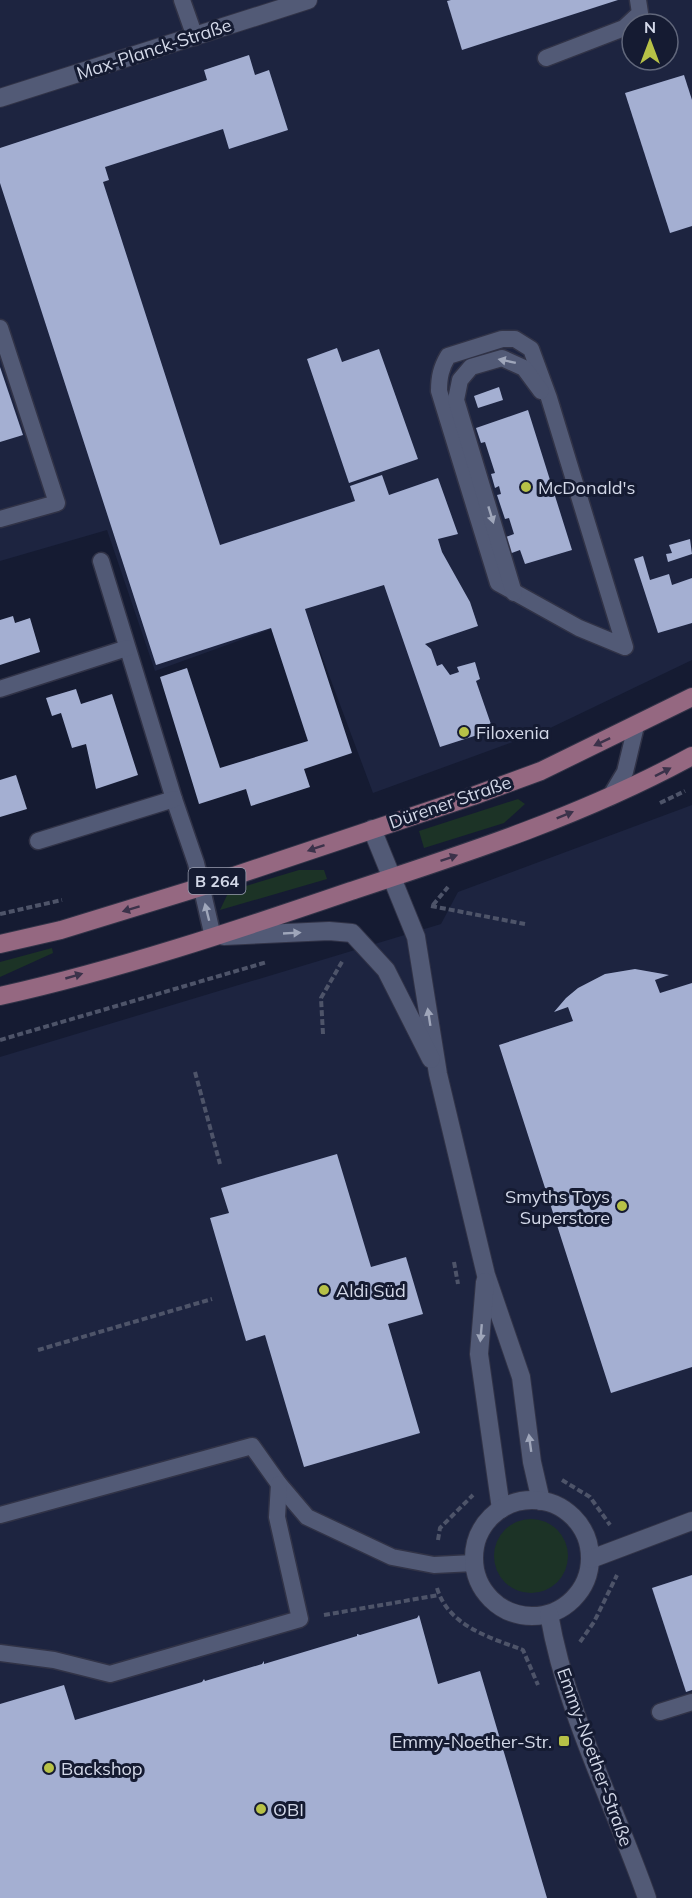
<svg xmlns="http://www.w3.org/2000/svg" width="692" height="1898" font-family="Mulish,sans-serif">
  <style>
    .built { fill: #1d2440; fill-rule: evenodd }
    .green { fill: #1c3326 }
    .building { fill: #a4afd2 }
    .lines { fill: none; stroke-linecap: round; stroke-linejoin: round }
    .service-casing { stroke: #313347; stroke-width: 19 }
    .minor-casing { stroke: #313347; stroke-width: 20 }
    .primary-casing { stroke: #313347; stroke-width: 20 }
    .path { stroke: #4e5469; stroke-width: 4; stroke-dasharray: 6 3; stroke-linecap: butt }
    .service { stroke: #525a76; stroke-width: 16 }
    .minor { stroke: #525a76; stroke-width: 18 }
    .primary { stroke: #956881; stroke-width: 18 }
    .oneway { fill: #9fa6ba }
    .oneway2 { fill: #3b324a }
    .poi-dot { fill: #b7c147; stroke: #151b32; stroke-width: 2 }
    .labels { text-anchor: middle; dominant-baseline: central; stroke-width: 6; stroke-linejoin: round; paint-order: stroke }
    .shield { fill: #151b32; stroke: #9a9fb1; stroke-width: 1.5 }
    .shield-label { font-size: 16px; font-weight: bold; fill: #d3d8e8 }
    .street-label { font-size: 18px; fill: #d3d8e8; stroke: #151b32 }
    .poi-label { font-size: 18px; fill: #d3d8e8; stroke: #151b32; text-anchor: start }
  </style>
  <rect width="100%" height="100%" fill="#151b32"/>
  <g class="built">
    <path d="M 0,0 L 692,0 L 692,660 L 546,730 L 373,793 L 307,616 L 155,671 L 107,530 L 0,561 ZM 632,24 L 668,24 L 668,60 L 632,60 Z"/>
    <polygon points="692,805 692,1898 0,1898 0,1057 441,924 458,892"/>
  </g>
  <g class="green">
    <polygon points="518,799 525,804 504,823 424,848 419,831"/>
    <polygon points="299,870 324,870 327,879 220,910 229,891"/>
    <polygon points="52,948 53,953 0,977 0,962"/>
    <circle cx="531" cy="1556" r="37"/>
  </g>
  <g class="building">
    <polygon points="451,0 618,0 462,50 447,1"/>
    <polygon points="249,55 255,75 269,70 288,130 229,149 223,129 105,167 109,180 103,182 220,545 355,501 350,486 382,475 389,495 438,478 458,534 438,539 442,552 470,602 478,626 425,644 431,649 437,666 442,664 450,675 459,672 457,667 475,662 480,679 476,681 493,730 440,747 384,585 315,606 305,609 352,753 304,769 310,787 251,806 246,789 199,804 160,677 187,668 220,768 308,741 271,628 156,665 0,183 0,148 207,80 204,70"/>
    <polygon points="684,75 692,100 692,226 670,233 625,93"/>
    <polygon points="337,348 342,362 379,349 418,459 349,483 307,359"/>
    <polygon points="0,367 23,435 0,442"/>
    <polygon points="499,387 503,400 478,408 474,396"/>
    <polygon points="528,410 572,550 525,564 520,550 509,554 503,538 514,534 509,518 505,519 497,495 501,494 499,486 495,488 491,474 495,473 485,442 481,443 476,428"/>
    <polygon points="690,539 692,554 668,562 666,554 672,553 669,545"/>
    <polygon points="643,556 650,580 669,574 672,585 692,578 692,623 658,633 634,559"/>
    <polygon points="13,616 15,623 30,618 40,652 0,665 0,620"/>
    <polygon points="76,689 81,704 112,694 138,775 96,789 86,744 72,748 61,713 52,716 46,698"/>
    <polygon points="16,775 27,809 0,817 0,780"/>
    <polygon points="635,969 669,975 655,980 660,993 692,983 692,1367 611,1393 499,1045 573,1021 568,1007 554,1012 566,998 578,988 605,974"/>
    <polygon points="337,1154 371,1267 406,1257 423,1314 388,1324 420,1433 304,1467 265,1335 246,1341 210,1218 229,1213 221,1188"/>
    <polygon points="692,1575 692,1690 686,1692 652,1588"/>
    <polygon points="419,1615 438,1684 480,1671 547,1898 0,1898 0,1704 64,1685 75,1720 202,1682 204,1679 205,1681 262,1664 264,1661 264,1664 357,1636 357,1634 360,1635 417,1618"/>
  </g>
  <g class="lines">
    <g class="service-casing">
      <g id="service">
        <polyline points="182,0 195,37"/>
        <polyline points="546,58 624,28 640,13 638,0"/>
        <polyline points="0,328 57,503 0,519"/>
        <path d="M 502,339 L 515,339 L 531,349 L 549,398 L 625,647 L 579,628 L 498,583 L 439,391 C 439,377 441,368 448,356 Z"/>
        <polyline points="101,561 174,799 196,863 213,937"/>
        <polyline points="514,593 456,400 460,380 471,367 502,358 524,368 541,391"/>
        <polyline points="0,689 127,648"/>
        <polyline points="610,797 625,772 636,726"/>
        <polyline points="38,841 174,799"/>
        <polyline points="0,1515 252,1446 279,1484 307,1517 392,1557 434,1565 474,1563"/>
        <polyline points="0,1653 54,1660 110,1674 300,1619 277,1517 279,1484"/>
        <polyline points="660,1712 692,1702"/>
      </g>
    </g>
    <g class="minor-casing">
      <g id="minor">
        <polyline points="0,98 308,0"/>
        <polyline points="372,829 416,937 438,1074 486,1275 521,1377 532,1462 541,1501"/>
        <polyline points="224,936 329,931 352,933 386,970 431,1059"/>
        <polyline points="485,1282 479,1354 501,1509"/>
        <circle cx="532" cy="1558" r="58"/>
        <polyline points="591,1559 692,1521"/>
        <path d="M 549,1614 C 566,1713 614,1804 647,1898"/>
      </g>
    </g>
    <g class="primary-casing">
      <g id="primary">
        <polyline points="0,944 61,930 201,887 473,796 541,771 692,697"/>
        <path d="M 0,996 C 117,970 237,930 351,891 C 467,853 584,815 692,756"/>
      </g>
    </g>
    <g class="path">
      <polyline points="660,803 685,791"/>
      <polyline points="433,905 448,887"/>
      <polyline points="431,906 525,924"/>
      <polyline points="0,914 62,900"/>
      <polyline points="323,1034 321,998 343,960"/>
      <polyline points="0,1040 267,962"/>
      <polyline points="195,1072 220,1164"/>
      <polyline points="454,1262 458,1284"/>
      <polyline points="38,1350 212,1299"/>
      <polyline points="562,1480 590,1497 610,1525"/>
      <polyline points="438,1540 440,1528 473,1495"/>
      <path d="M 437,1588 C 448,1626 491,1638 523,1650 L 538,1685"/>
      <polyline points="324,1615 439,1595"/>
      <polyline points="580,1642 594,1622 617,1575"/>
    </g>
    <use href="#service" class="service"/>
    <use href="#minor" class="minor"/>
    <use href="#primary" class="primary"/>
  </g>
  <defs><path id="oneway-solid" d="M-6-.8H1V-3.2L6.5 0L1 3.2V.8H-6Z" transform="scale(1.5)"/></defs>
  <g class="oneway">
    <use href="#oneway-solid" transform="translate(507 361) rotate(-168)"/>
    <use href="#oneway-solid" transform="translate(491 515) rotate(73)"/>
    <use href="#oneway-solid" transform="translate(207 912) rotate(-104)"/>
    <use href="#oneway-solid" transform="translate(292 933) rotate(-3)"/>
    <use href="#oneway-solid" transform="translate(429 1017) rotate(-99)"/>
    <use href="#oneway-solid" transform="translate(481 1333) rotate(95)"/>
    <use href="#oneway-solid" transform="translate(530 1443) rotate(-98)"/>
  </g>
  <g class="oneway2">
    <use href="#oneway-solid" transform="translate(602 742) rotate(155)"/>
    <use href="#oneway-solid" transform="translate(663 772) rotate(-27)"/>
    <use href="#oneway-solid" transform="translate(565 815) rotate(-22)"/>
    <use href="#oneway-solid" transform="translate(316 848) rotate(161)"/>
    <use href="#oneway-solid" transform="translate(449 858) rotate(-19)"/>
    <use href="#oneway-solid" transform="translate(131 909) rotate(163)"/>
    <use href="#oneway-solid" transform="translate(74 976) rotate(-16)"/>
  </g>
  <g class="poi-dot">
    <circle cx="526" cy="487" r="6"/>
    <circle cx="464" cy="732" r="6"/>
    <circle cx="622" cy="1206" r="6"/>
    <circle cx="324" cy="1290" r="6"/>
    <rect x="558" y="1735" width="12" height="12" rx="3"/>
    <circle cx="49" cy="1768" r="6"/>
    <circle cx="261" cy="1809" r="6"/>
  </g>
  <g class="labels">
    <rect class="shield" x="188.5" y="868" width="57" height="26" rx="4.5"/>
    <g class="shield-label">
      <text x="217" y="881">B 264</text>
    </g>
    <g class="street-label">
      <text transform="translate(154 49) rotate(-18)">Max-Planck-Straße</text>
      <text transform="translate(450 802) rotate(-19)">Dürener Straße</text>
      <text transform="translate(595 1757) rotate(70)">Emmy-Noether-Straße</text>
    </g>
    <g class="poi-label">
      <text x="538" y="487">McDonald's</text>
      <text x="476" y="732">Filoxenia</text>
      <text x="610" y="1196" text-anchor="end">Smyths Toys<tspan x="610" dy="21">Superstore</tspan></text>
      <text x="336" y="1290">Aldi Süd</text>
      <text x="552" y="1741" text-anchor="end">Emmy-Noether-Str.</text>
      <text x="61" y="1768">Backshop</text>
      <text x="273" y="1809">OBI</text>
    </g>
  </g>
  <g transform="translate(650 42)"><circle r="28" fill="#151b32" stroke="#61677b" stroke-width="1.5"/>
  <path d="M0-4.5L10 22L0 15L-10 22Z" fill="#b7c147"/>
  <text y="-9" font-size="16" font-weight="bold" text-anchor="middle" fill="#d3d8e8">N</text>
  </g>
</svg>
